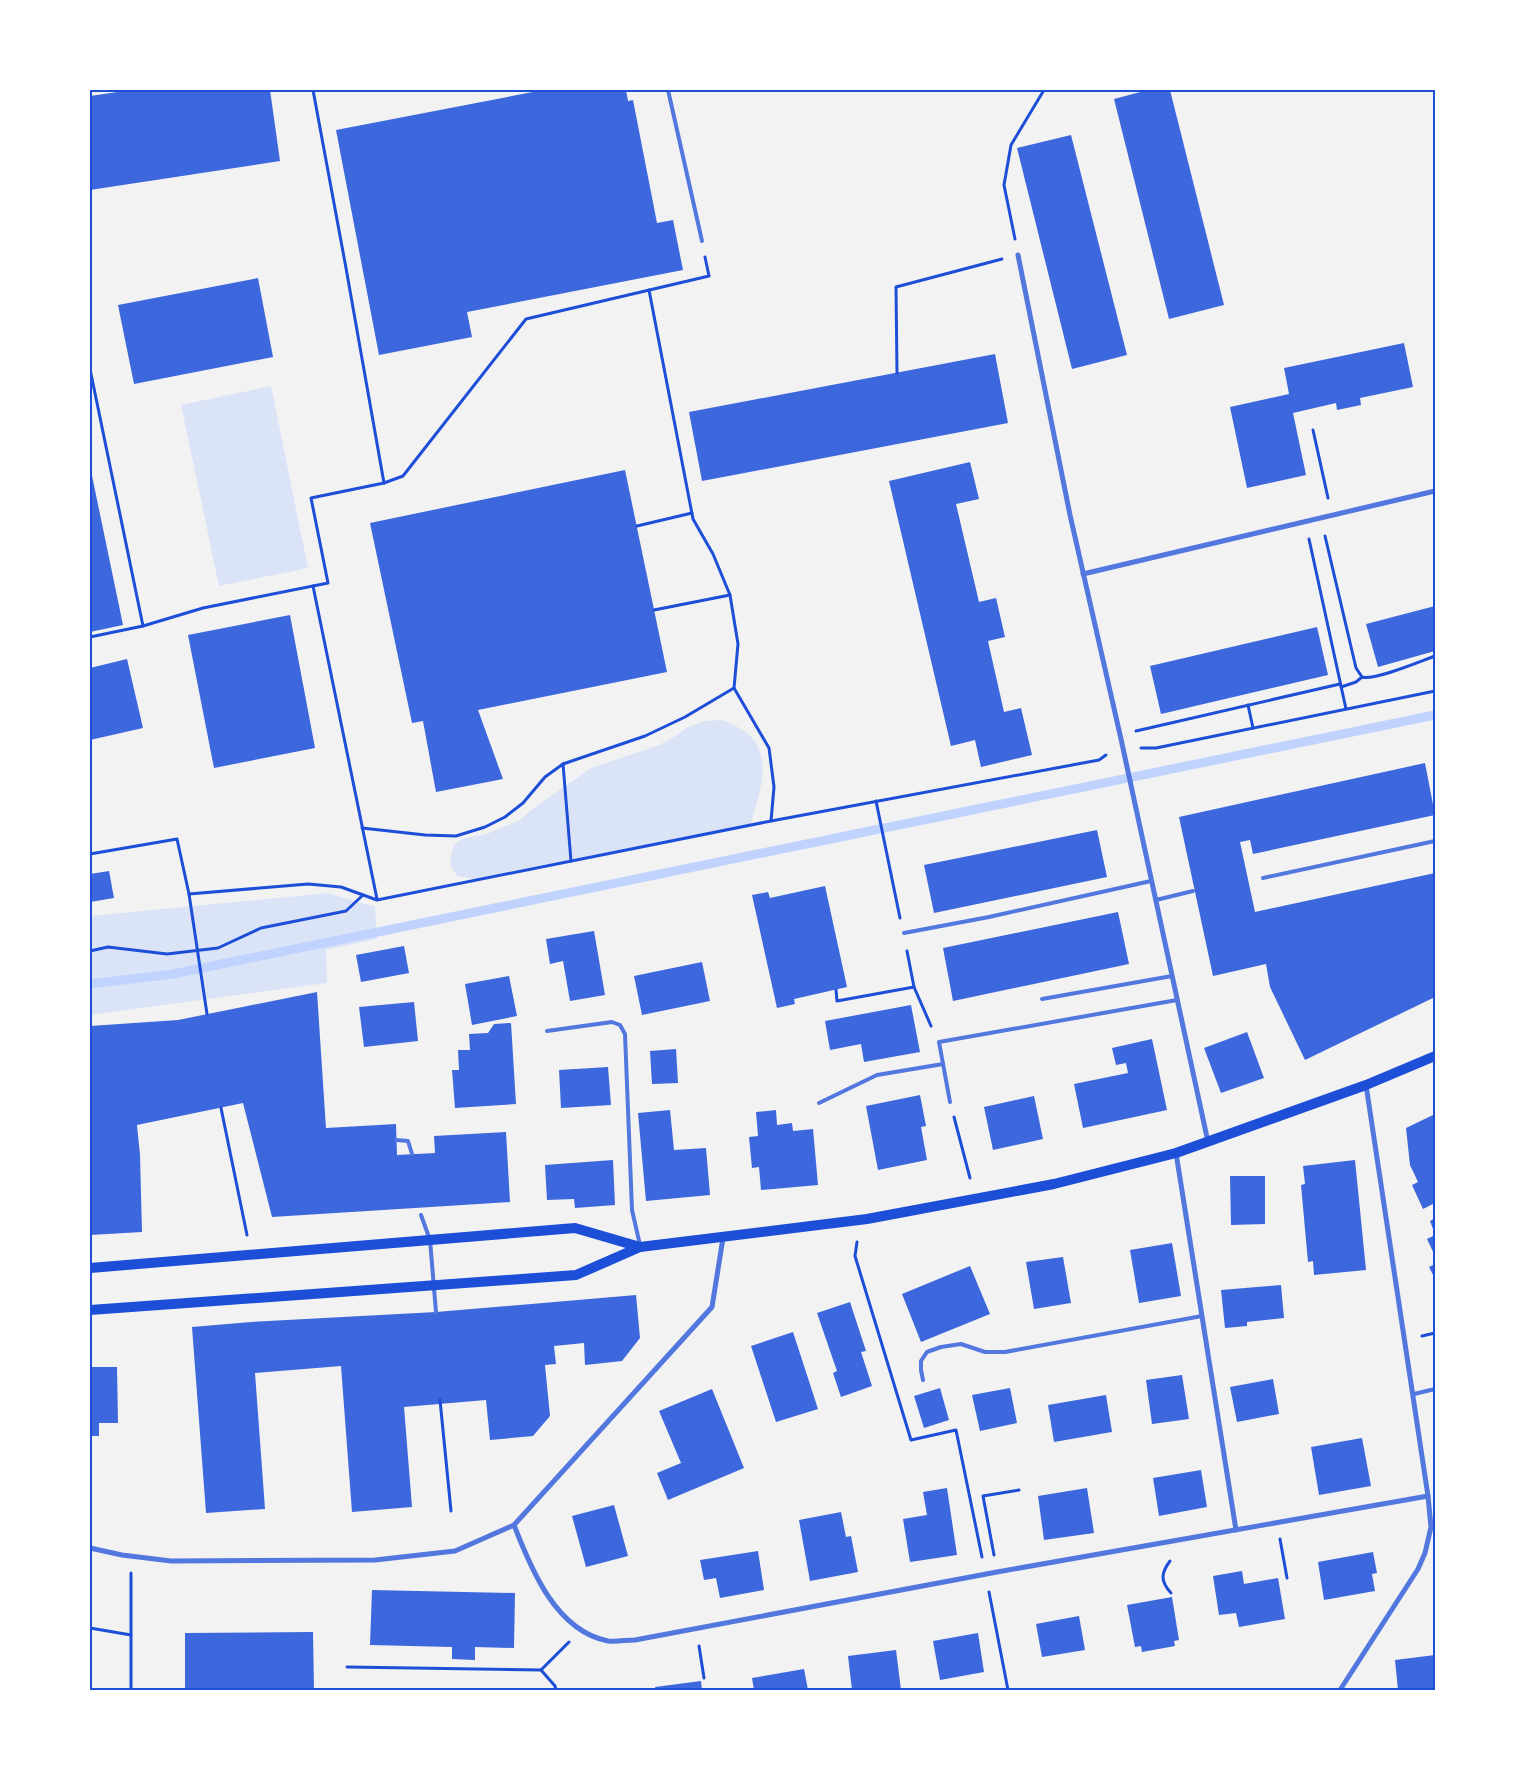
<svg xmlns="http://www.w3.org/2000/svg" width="1525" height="1780" font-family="'Exo 2',sans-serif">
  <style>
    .green { fill: #dbe4f7 }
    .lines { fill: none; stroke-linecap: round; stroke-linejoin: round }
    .stream { stroke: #bfd3fe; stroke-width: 9 }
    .building { fill: #3d67dc }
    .path { stroke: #1d4ed8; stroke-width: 3 }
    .service { stroke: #5277de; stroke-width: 4 }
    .minor { stroke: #5277de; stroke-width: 5 }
    .secondary { stroke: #1d4ed8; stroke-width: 10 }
    .neatline { fill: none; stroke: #1d4ed8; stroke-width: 2 }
  </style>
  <rect width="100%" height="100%" fill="#f2f2f2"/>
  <g class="green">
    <polygon points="271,386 308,568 219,586 181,405"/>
    <path d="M 722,720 C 731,724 745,729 752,738 C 773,762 757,798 751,825 L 479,880 L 457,876 L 450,865 L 452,851 L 455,844 L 463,838 L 484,835 L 520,820 L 531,810 L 591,768 L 659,745 L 674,737 L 686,728 L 705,721 Z"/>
    <polygon points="328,893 375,907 377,939 326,950 327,983 90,1015 90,916"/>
  </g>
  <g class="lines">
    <polyline class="stream" points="90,984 173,974 1435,715"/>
  </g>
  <g class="building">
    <polygon points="131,90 270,90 280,161 90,190 90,96"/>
    <polygon points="543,90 626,90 628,101 633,100 657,223 673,220 683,270 467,312 472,337 379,355 336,130"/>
    <polygon points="1148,90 1170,90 1224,305 1169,319 1114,99"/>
    <polygon points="1071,135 1127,355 1072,369 1017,148"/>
    <polygon points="258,278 273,357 134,384 118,305"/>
    <polygon points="1404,343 1413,387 1360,398 1361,405 1337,410 1336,403 1293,413 1306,475 1247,488 1230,407 1289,394 1284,368"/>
    <polygon points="995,354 1008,423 702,481 689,412"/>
    <polygon points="970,462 979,499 956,504 979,602 996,598 1005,637 988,641 1004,712 1021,708 1032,755 981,767 975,740 951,746 889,481"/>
    <polygon points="90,466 123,625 90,632"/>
    <polygon points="625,470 667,672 478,710 503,779 436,792 423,721 412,723 370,523"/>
    <polygon points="1435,606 1435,651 1378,667 1366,624"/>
    <polygon points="290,615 315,748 214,768 188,635"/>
    <polygon points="1317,627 1328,675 1161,714 1150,666"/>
    <polygon points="127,659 143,728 90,740 90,668"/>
    <polygon points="1425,763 1435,815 1253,854 1250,840 1240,842 1255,912 1435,873 1435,997 1305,1060 1270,987 1266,964 1213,976 1179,817"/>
    <polygon points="1097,830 1107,877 934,913 924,865"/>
    <polygon points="109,871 114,898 90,902 90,874"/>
    <polygon points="825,886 847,987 794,999 795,1004 777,1008 752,895 768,892 770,898"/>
    <polygon points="1118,912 1129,964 953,1001 943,948"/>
    <polygon points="594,931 605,995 570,1001 563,961 550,964 546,939"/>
    <polygon points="404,946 409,973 361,982 356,955"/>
    <polygon points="702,962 710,1001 642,1015 634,976"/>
    <polygon points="509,976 517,1016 472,1025 465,984"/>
    <polygon points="317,992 326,1128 396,1124 397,1155 435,1153 434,1136 506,1132 510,1202 272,1217 243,1103 137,1125 140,1155 142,1232 90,1235 90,1026 178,1020"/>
    <polygon points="414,1002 418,1041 364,1047 359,1007"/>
    <polygon points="911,1005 920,1052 864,1062 861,1044 830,1050 825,1021"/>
    <polygon points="511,1023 516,1104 455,1108 452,1070 459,1070 458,1050 470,1050 469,1034 488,1033 494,1024"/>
    <polygon points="1247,1032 1264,1078 1221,1093 1204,1048"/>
    <polygon points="1152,1039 1167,1110 1083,1128 1074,1084 1128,1073 1126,1063 1116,1065 1112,1048"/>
    <polygon points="676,1049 678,1083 652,1084 650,1051"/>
    <polygon points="608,1067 611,1105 561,1108 559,1070"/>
    <polygon points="920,1095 926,1126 921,1127 927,1160 878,1170 866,1106"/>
    <polygon points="1034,1096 1043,1139 993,1150 984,1107"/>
    <polygon points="670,1110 674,1150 706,1148 710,1195 646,1201 638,1113"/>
    <polygon points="776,1110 777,1125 792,1123 793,1131 813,1129 818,1185 761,1190 759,1167 752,1168 749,1137 758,1136 756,1112"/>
    <polygon points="1435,1114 1435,1203 1423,1209 1412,1185 1418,1182 1410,1165 1406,1128"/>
    <polygon points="613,1160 615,1205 575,1208 574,1199 547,1200 545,1165"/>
    <polygon points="1355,1160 1366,1270 1314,1275 1313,1261 1308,1262 1301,1185 1305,1184 1303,1166"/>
    <polygon points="1230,1176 1265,1176 1265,1224 1231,1225"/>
    <polygon points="1435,1218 1435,1234 1430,1221"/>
    <polygon points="1435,1235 1435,1256 1427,1239"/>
    <polygon points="1172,1243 1181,1296 1139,1303 1130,1250"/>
    <polygon points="1063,1257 1071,1303 1034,1309 1026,1262"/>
    <polygon points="1435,1264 1435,1279 1429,1267"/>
    <polygon points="970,1266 990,1314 921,1342 902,1294"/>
    <polygon points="1281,1285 1284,1318 1247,1322 1247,1326 1225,1328 1221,1290"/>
    <polygon points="636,1295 640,1338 622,1361 585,1365 584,1343 554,1346 556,1364 545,1365 550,1416 533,1436 490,1440 486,1400 404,1407 412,1507 352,1512 341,1366 255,1373 265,1509 206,1513 192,1327 251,1322 436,1312"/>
    <polygon points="850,1302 866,1351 861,1352 872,1386 841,1397 833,1373 837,1371 817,1313"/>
    <polygon points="793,1332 818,1409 776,1422 751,1346"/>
    <polygon points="90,1367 117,1367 118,1423 99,1423 99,1436 90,1436"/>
    <polygon points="1182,1375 1189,1419 1152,1424 1146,1380"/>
    <polygon points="1273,1379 1279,1414 1237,1422 1230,1387"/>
    <polygon points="940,1388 949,1420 924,1428 914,1396"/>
    <polygon points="1010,1388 1017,1423 980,1431 972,1395"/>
    <polygon points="712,1389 744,1468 668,1500 657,1473 681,1463 659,1411"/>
    <polygon points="1106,1395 1112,1432 1054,1442 1048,1405"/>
    <polygon points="1362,1438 1371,1486 1319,1495 1311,1447"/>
    <polygon points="1201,1470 1207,1507 1159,1516 1153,1478"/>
    <polygon points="947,1488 957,1555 910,1562 903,1519 927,1515 923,1492"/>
    <polygon points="1087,1488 1094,1533 1044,1540 1038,1496"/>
    <polygon points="614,1505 628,1556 586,1567 572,1516"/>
    <polygon points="841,1512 846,1537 851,1536 858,1572 810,1581 799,1520"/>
    <polygon points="758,1551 764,1590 720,1598 716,1578 704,1580 700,1560"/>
    <polygon points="1373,1552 1377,1573 1372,1574 1375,1591 1324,1600 1318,1562"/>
    <polygon points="1242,1571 1244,1584 1278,1578 1285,1619 1239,1627 1236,1613 1219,1615 1213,1576"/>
    <polygon points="372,1590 515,1593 514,1648 475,1647 475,1660 452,1659 452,1647 370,1645"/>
    <polygon points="1172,1597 1179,1640 1174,1641 1175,1646 1142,1652 1141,1646 1135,1647 1127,1605"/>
    <polygon points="1079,1616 1085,1650 1042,1657 1036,1624"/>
    <polygon points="313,1632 314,1690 185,1690 185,1633"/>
    <polygon points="978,1633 984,1672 940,1680 933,1641"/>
    <polygon points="896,1650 901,1690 852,1690 848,1656"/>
    <polygon points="1435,1655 1435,1690 1398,1690 1395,1660"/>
    <polygon points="804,1669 808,1690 754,1690 752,1678"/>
    <polygon points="701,1681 702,1690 656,1690 655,1687"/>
  </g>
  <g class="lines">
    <g class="path">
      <polyline points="313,90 346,268 384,483"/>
      <polyline points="1015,239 1004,185 1011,145 1044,90"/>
      <polyline points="649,290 693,519 713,554 730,595 738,644 734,688 769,748 774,787 771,821"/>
      <polyline points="90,369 143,626"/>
      <polyline points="897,373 896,287 1002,259"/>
      <polyline points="1313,430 1328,498"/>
      <polyline points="637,526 692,513"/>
      <path d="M 1325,536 L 1356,668 L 1362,677 C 1374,681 1421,661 1435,656"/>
      <polyline points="1309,539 1346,709"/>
      <polyline points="313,586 377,899"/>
      <polyline points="654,610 730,595"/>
      <polyline points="90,637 143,626 203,608 328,583 311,498 384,483 403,476 526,319 709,276 705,257"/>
      <polyline points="1341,687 1356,682 1362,677"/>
      <polyline points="1248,705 1253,728"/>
      <polyline points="1136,731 1340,684"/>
      <polyline points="1141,748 1156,748 1435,691"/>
      <polyline points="563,764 571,861"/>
      <polyline points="876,801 900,918"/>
      <polyline points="362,828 425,835 456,836 485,827 505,817 523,803 545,777 563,764 645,736 685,717 734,688"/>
      <polyline points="90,854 177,839 189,894 308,884 341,887 377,900 771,821 1099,760 1106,755"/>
      <polyline points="189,894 207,1014"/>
      <polyline points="90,951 108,947 167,954 218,948 261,928 346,911 363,895"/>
      <polyline points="907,951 914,987"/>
      <polyline points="836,990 837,1001 914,987 931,1026"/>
      <polyline points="221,1108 247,1235"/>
      <polyline points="954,1117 970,1178"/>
      <polyline points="857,1242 855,1256 911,1440 956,1430 982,1557"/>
      <polyline points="1422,1336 1435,1333"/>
      <polyline points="440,1400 451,1511"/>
      <polyline points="1280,1539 1287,1578"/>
      <polyline points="994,1555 983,1496 1019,1490"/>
      <path d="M 1170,1561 C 1161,1573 1160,1581 1171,1593"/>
      <polyline points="989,1592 1008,1690"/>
      <polyline points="90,1628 131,1635"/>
      <polyline points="699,1646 704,1678"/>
      <polyline points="347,1667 541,1670 569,1642"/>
      <polyline points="541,1670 555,1686 556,1690"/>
      <polyline points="131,1690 131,1573"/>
    </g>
    <g class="service">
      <polyline points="668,90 702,241"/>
      <polyline points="1263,878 1435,841"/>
      <polyline points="1156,900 1193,891"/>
      <polyline points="904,933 989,917 1151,881"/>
      <polyline points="1042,999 1172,976"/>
      <polyline points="547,1031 612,1022 620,1025 625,1034 632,1210 640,1245"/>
      <polyline points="950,1102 939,1042 1177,1000"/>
      <polyline points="819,1103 877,1075 943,1064"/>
      <polyline points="396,1140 408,1141 412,1154"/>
      <polyline points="421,1215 430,1240 436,1312"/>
      <polyline points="923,1380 921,1370 921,1361 927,1352 941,1347 961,1344 985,1352 1005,1352 1202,1316"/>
      <polyline points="1414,1394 1435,1389"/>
    </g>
    <g class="minor">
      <polyline points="1018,255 1070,515 1121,739 1208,1142"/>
      <polyline points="1083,574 1435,491"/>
      <polyline points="1176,1153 1236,1530"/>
      <path d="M 514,1525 C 531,1569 556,1631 608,1641 C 616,1642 627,1640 635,1640 L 997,1572 L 1428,1496"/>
      <polyline points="90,1548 122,1555 171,1561 375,1560 455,1551 514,1525 712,1307 723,1238"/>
      <polyline points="1340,1690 1418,1569 1425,1553 1431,1527 1428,1496 1366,1085"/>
    </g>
    <g class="secondary">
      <polyline points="90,1268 575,1228 640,1247"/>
      <polyline points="90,1310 576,1275 640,1247 867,1219 1054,1184 1176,1153 1366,1085 1435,1056"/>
    </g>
  </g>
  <rect width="1525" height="1780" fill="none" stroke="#ffffff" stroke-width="182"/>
  <rect x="91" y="91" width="1343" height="1598" class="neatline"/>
</svg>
